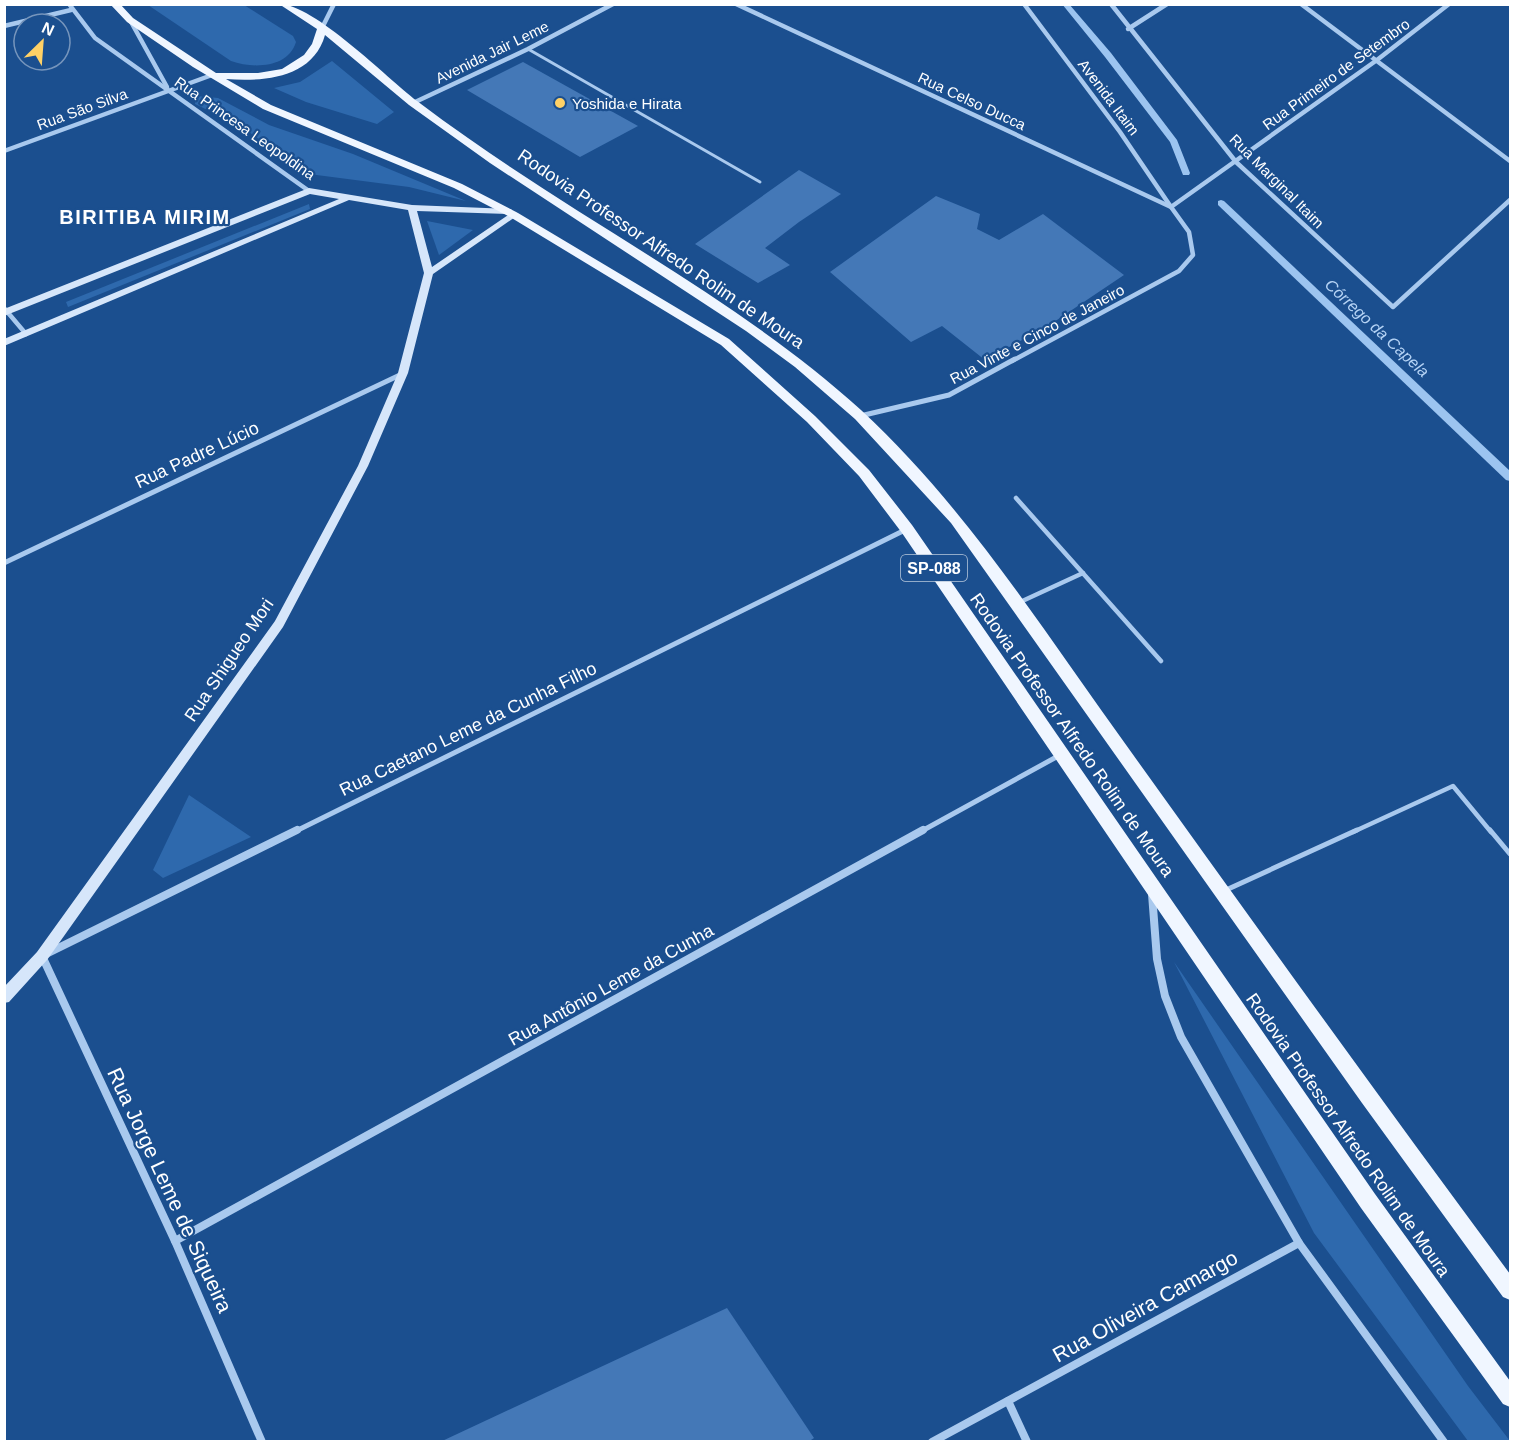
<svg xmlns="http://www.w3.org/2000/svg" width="1515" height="1446" font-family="Arial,sans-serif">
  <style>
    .green { fill: #2e69ad }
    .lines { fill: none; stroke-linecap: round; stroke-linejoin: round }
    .stream { fill: #9cc4f0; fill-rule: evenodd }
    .building { fill: #4478b7 }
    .lane-far2 { stroke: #a9c9ee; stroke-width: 3 }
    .lane-far1 { stroke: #a9c9ee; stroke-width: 4.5 }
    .lane { stroke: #a9c9ee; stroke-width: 5 }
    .street-far2 { stroke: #a9c9ee; stroke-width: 4.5 }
    .street-far1 { stroke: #a9c9ee; stroke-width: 5 }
    .street { stroke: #a9c9ee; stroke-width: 8 }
    .secondary { fill: #d6e6fa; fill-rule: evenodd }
    .primary { fill: #f0f6ff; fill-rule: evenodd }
    .poi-dot { fill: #ffd166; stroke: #1b4f8f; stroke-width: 2 }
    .labels { text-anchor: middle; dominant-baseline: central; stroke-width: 4.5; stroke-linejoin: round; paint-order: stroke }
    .far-street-label { font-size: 15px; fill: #fff; stroke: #1b4f8f }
    .far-poi-label { font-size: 15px; fill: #fff; stroke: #1b4f8f; text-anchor: start }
    .far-water-label { font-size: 16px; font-style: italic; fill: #b5d3f5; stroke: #1b4f8f }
    .shield { fill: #1b4f8f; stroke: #bbcadd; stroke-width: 1.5 }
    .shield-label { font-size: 16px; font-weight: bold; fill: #fff }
    .street-label { font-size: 18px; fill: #fff; stroke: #1b4f8f }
    .far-district-label { font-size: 20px; font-weight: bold; letter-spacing: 1.5px; fill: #fff; stroke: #1b4f8f }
    .near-street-label { font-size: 21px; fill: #fff; stroke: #1b4f8f }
  </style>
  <rect width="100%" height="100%" fill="#1b4f8f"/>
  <g class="green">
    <path d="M 148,5 L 244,5 L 293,36 L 296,42 C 288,68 253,69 231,61 Z"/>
    <polygon points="332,61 394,112 377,124 306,102 274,88 300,82"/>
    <polygon points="196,96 218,98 269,125 353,154 466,201 409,187 309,174 239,125 195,104"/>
    <polygon points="309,204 310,209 68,307 66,302"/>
    <polygon points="427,221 473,230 439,255"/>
    <polygon points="189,795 251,837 163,878 153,870"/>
    <polygon points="1174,962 1468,1386 1510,1441 1468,1441 1314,1233"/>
  </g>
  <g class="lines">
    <g class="stream">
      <polygon points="1062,4 1069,4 1111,53 1177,140 1190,173 1189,175 1183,175 1170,142 1105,57"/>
      <polygon points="1221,200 1224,201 1510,471 1510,481 1506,480 1218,205 1218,201"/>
    </g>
  </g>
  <g class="building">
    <polygon points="523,62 638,126 580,157 467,90"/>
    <polygon points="799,170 841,194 799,222 765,248 790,265 758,283 695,244"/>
    <polygon points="936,196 980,214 977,229 999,240 1043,214 1124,275 1048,326 985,360 942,326 911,342 830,272"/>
    <polygon points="727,1308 814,1438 808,1442 440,1442"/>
  </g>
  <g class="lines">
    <polyline class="lane-far2" points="528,49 760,182"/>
    <g class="lane-far1">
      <polyline points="1016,498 1161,661"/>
      <polyline points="1018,603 1083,573"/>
      <polyline points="1353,832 1453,786 1491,832"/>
    </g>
    <g class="lane">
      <polyline points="1490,830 1510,854"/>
      <polyline points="1226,890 1357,830"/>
    </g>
    <g class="street-far2">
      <polyline points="69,4 95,38 309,191"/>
      <polyline points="736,4 1171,207 1189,232 1193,255 1179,271 1012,361"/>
      <polyline points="1024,4 1120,132 1171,207 1377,60 1449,4"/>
      <polyline points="1111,4 1236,162 1393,307 1510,200"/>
      <polyline points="1301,4 1510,161"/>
      <polyline points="130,20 167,87"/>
      <polyline points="4,26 71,10"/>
      <polyline points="322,28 334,4"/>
      <polyline points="1128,29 1167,4"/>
      <polyline points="413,103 528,49 613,4"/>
      <polyline points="4,151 212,75"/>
      <polyline points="4,308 26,334"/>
    </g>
    <g class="street-far1">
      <polyline points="860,416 949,395 1015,359"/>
      <polyline points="4,563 402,374"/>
      <polyline points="294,832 907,529"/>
      <polyline points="920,832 1060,755"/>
    </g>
    <g class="street">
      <polyline points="1152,894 1157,959 1165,996 1181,1037 1299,1243 1444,1442"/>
      <polyline points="175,1241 923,830"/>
      <polyline points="1008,1401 1027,1442"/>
      <polyline points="262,1442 175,1241 42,956 297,830"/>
      <polyline points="932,1442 1299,1243"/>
    </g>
    <polygon class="secondary" points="309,188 412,205 511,209 512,211 508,214 417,211 432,267 511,213 517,213 518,215 433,274 408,373 368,466 283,627 47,960 9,1002 4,1003 4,987 37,952 275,621 358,466 398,373 424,273 408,210 349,200 4,346 4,339 339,199 310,194 4,316 4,309"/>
    <path class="primary" d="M 110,4 L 120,4 L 133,18 L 216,73 L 258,73 L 282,69 L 304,55 L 312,44 L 317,29 L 279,4 C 314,4 387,78 417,101 C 434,114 451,126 468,138 C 598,230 743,303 861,410 C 967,508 1045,633 1129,749 C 1255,925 1382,1101 1510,1274 L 1510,1300 L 1503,1297 L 1362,1103 L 951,523 L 855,419 L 795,367 L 746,331 L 490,163 L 409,105 L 325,35 C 313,78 264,82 226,79 L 271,105 L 462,184 L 518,213 L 729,339 L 815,416 L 869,470 L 912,525 L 1375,1194 L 1510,1381 L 1510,1407 L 1503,1404 L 1361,1208 L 902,533 L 859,476 L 807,422 L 721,345 L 510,217 L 454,188 L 263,109 L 193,67 L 127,22 Z"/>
  </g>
  <circle class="poi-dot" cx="560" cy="103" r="6"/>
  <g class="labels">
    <g class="far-street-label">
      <text transform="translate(492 52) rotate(-26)">Avenida Jair Leme</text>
      <text transform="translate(1336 74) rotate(-36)">Rua Primeiro de Setembro</text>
      <text transform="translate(1109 97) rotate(53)">Avenida Itaim</text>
      <text transform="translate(972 101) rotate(25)">Rua Celso Ducca</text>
      <text transform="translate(82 109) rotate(-20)">Rua São Silva</text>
      <text transform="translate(245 128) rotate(35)">Rua Princesa Leopoldina</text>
      <text transform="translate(1277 181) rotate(45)">Rua Marginal Itaim</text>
      <text transform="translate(1037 334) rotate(-28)">Rua Vinte e Cinco de Janeiro</text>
    </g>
    <g class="far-poi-label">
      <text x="572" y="103">Yoshida e Hirata</text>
    </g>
    <g class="far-water-label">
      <text transform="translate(1377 328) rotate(43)">Córrego da Capela</text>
    </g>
    <rect class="shield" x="901" y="555" width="66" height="26" rx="4.5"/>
    <g class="shield-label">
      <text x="934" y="568">SP-088</text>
    </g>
    <g class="street-label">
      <text transform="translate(661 249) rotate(34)">Rodovia Professor Alfredo Rolim de Moura</text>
      <text transform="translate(197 455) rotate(-25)">Rua Padre Lúcio</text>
      <text transform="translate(229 660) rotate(-56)">Rua Shigueo Mori</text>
      <text transform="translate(468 729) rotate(-26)">Rua Caetano Leme da Cunha Filho</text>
      <text transform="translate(1072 735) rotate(55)">Rodovia Professor Alfredo Rolim de Moura</text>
      <text transform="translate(611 985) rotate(-29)">Rua Antônio Leme da Cunha</text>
      <text transform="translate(1348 1135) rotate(55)">Rodovia Professor Alfredo Rolim de Moura</text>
    </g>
    <g class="far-district-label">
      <text x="145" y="217">BIRITIBA MIRIM</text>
    </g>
    <g class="near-street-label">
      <text transform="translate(170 1190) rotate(65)">Rua Jorge Leme de Siqueira</text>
      <text transform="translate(1145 1306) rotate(-29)">Rua Oliveira Camargo</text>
    </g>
  </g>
  <rect width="1515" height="1446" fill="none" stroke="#ffffff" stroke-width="12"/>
  <g transform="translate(42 42) rotate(25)"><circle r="28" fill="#1b4f8f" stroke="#7695bc" stroke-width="1.5"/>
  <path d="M0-4.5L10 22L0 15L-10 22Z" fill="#ffd166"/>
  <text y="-9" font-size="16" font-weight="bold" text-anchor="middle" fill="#ffffff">N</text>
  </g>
</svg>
